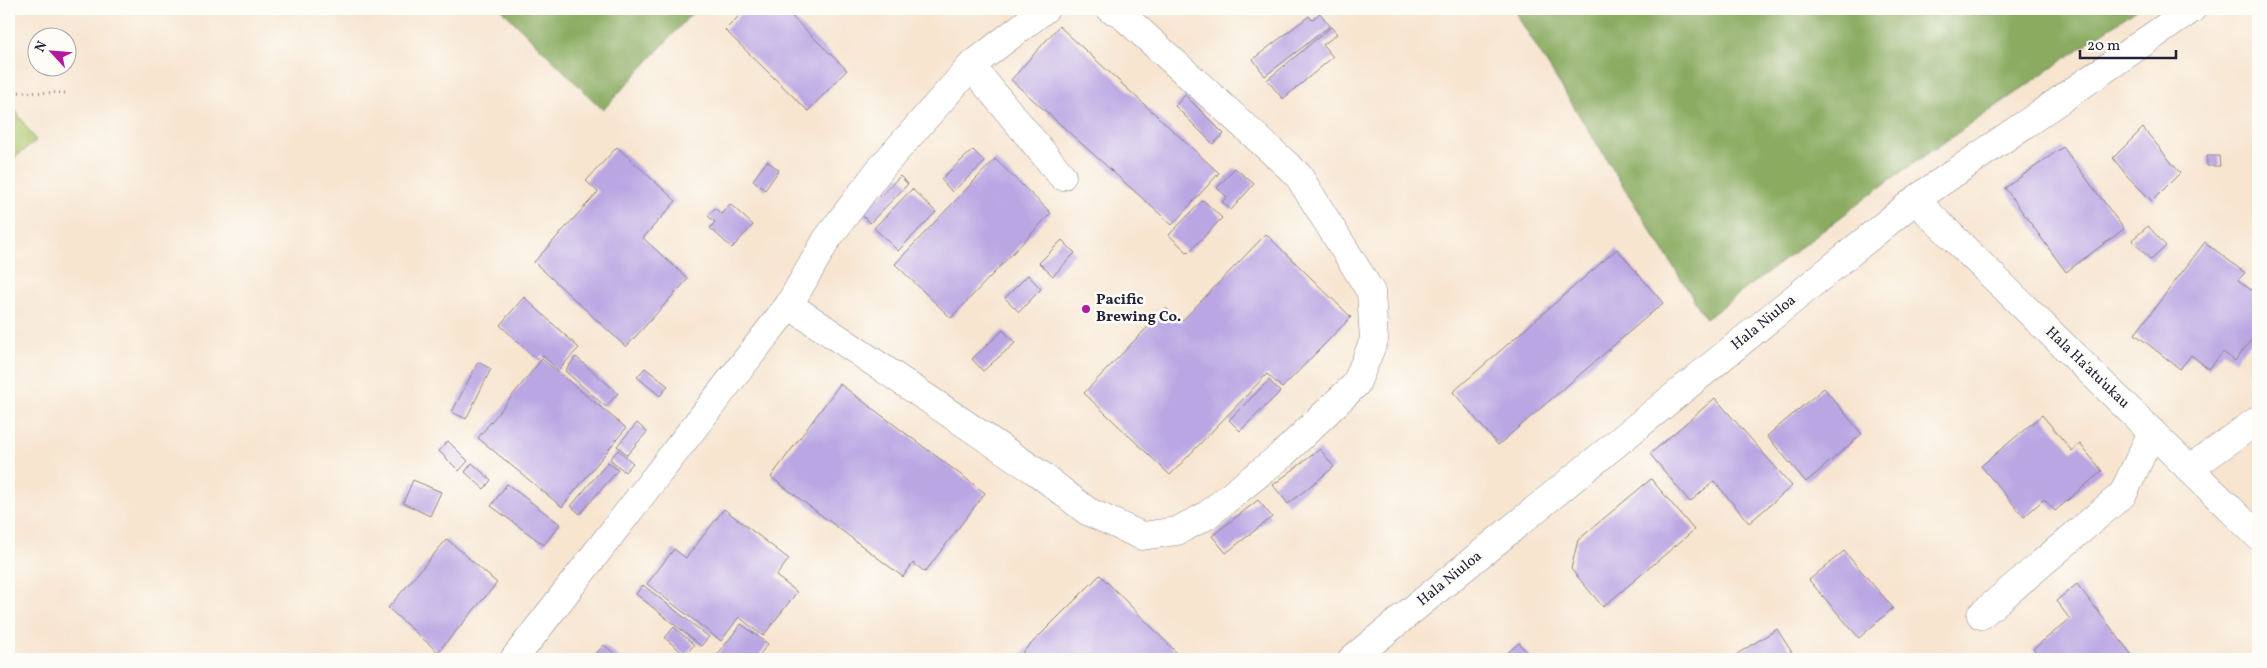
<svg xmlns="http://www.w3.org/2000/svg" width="2267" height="668" font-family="Vollkorn,serif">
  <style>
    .green { fill: #aec66c; stroke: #687454 }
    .forest { fill: #8aab60; stroke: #56664e }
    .building { fill: #baa6e3 }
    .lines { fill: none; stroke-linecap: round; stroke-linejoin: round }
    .minor-casing { stroke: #8c8486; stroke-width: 29 }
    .path { stroke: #8c8486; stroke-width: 3; stroke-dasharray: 1 4; stroke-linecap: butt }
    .minor { stroke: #fff; stroke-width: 28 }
    .poi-dot { fill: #b5179e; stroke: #fdfcf7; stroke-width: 2 }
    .labels { text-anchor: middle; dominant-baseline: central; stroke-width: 5; stroke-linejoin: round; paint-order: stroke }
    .poi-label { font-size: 15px; font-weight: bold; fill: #22223b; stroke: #fdfcf7; text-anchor: start }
    .street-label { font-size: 15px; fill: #22223b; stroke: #fdfcf7 }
  </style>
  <rect width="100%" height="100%" fill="#fdfcf7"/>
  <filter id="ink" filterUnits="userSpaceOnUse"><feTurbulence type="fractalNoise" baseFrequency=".02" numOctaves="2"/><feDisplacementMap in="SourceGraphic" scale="10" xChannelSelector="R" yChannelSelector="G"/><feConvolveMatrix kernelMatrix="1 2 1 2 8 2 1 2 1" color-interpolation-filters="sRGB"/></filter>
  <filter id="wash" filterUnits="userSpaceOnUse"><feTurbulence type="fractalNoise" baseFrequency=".0096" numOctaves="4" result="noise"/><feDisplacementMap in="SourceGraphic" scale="20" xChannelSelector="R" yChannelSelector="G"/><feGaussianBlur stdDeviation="1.12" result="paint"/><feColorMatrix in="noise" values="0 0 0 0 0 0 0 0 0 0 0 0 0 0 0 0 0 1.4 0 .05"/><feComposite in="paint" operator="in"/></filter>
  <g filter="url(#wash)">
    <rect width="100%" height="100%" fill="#f7e5d0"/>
    <polygon class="green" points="9,101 36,141 9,162"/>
    <g class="forest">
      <polygon points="501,9 696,9 603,110"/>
      <polygon points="1513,9 2137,9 1891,179 1706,319"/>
    </g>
    <g id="blocks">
      <g class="building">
        <polygon points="746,9 784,9 847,70 808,111 725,30"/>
        <polygon points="1320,13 1330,26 1265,76 1253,59 1309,16 1312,20"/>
        <polygon points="1059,26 1219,173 1172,225 1011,80"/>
        <polygon points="1331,27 1337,34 1323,45 1333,57 1283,99 1267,80"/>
        <polygon points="1185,95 1224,134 1213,144 1175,106"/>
        <polygon points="2143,128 2180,173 2152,201 2127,176 2113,158"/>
        <polygon points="617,147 676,201 643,238 688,279 626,347 534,262 598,192 586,181"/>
        <polygon points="2063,147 2124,229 2066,272 2005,188"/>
        <polygon points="973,150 985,162 952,192 941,179"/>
        <polygon points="2207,156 2219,156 2220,166 2207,166"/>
        <polygon points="995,159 1051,213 951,318 895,264"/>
        <polygon points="767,161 779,170 765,190 753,180"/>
        <polygon points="1235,168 1254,184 1231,210 1222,202 1227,197 1217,188"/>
        <polygon points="900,176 908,184 870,223 855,208 873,189 880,197"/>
        <polygon points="912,189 936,212 898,251 874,228"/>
        <polygon points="1203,200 1222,218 1188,253 1169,235"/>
        <polygon points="730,204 753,225 732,248 710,228 715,222 708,216 715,208 721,214"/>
        <polygon points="2148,226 2166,246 2151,260 2132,240"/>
        <polygon points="1266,234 1351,317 1282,388 1267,374 1170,475 1084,393 1166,308 1181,322"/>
        <polygon points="1062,240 1075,253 1053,276 1039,263"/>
        <polygon points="2205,242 2245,273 2238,280 2255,293 2258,288 2258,331 2235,361 2223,352 2209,369 2191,355 2180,369 2135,334"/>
        <polygon points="1617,249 1663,303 1498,445 1453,392"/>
        <polygon points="1028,275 1041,289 1019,312 1005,298"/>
        <polygon points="524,297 579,348 558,370 542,355 537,360 500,325"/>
        <polygon points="1003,330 1015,343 983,371 972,359"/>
        <polygon points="576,357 618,393 606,407 565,371"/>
        <polygon points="542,359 626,428 562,507 478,438"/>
        <polygon points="478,362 491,369 466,419 452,412"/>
        <polygon points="645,368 668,386 660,396 637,377"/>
        <polygon points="1269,380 1280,392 1240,431 1229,420"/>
        <polygon points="840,384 985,493 925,572 913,563 903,577 771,477"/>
        <polygon points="1824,388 1862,434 1806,482 1767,436"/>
        <polygon points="1715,398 1792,486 1749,523 1714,481 1690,502 1650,454"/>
        <polygon points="2042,415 2072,451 2080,444 2102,471 2055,511 2044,499 2024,517 1981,466"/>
        <polygon points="637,423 647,432 627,455 617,446"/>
        <polygon points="448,441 468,461 459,471 439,451"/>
        <polygon points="1320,449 1334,467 1288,504 1273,485"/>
        <polygon points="618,450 633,463 625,472 610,459"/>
        <polygon points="608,462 618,470 580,514 571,506"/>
        <polygon points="472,463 491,480 484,489 465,472"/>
        <polygon points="1651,479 1694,530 1603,607 1571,569 1578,540"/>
        <polygon points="413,480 441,492 430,516 403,503"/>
        <polygon points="507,484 560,524 544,545 491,506"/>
        <polygon points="1258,500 1272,517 1226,553 1212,536"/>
        <polygon points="724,509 789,559 776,576 797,592 763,636 739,617 721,641 647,584 674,549 686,558"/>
        <polygon points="447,539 497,583 438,652 388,608"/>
        <polygon points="1844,551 1893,608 1859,638 1809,580"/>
        <polygon points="1100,575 1183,659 1028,659 1022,653"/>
        <polygon points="2077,584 2135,659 2041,659 2033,649 2070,619 2056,601"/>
        <polygon points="643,585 709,637 701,646 636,594"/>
        <polygon points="741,624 768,644 756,659 714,659"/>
        <polygon points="674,627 694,645 685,655 665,638"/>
        <polygon points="1777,629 1796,659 1736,659 1734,656"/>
        <polygon points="1519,643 1532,659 1500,659"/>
        <polygon points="604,645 621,659 591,659"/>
      </g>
    </g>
  </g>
  <g filter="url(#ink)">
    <use href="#blocks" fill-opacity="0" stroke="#8c8486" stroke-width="1"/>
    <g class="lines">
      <g class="minor-casing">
        <g id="minor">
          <polyline points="971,66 1062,176"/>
          <polyline points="1915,200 2258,536"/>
          <polyline points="789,305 1041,475 1087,511 1142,536 1177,531 1206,516 1283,454 1356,384 1374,340 1371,292 1298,175 1119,12 1110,9"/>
          <polyline points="2189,469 2258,420"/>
          <polyline points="1981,615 2123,494 2152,432"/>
          <polyline points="514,659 789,305 827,239 880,169 971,66 1045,9"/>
          <polyline points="1352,659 1915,200 2192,9"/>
        </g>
      </g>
      <polyline class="path" points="9,92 65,93"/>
      <use href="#minor" class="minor"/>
    </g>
  </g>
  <circle class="poi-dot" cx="1086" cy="309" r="5"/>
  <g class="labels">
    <g class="poi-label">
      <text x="1096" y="300">Pacific<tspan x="1096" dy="17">Brewing Co.</tspan></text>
    </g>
    <g class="street-label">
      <text transform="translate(1764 323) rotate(-39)">Hala Niuloa</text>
      <text transform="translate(2087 368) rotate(44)">Hala Ha'atu'ukau</text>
      <text transform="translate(1450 579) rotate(-39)">Hala Niuloa</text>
    </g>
  </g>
  <rect width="2267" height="668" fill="none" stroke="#fdfcf7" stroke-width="30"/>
  <g transform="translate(52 52) rotate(296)"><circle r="24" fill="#fdfcf7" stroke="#a5a5ac"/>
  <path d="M0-4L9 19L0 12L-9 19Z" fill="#b5179e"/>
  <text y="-8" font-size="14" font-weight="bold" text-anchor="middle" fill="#22223b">N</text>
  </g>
  <path d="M2080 50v8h96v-8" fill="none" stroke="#22223b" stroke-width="2.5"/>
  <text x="2087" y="50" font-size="15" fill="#22223b" stroke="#fdfcf7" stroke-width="4" paint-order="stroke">20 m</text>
</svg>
